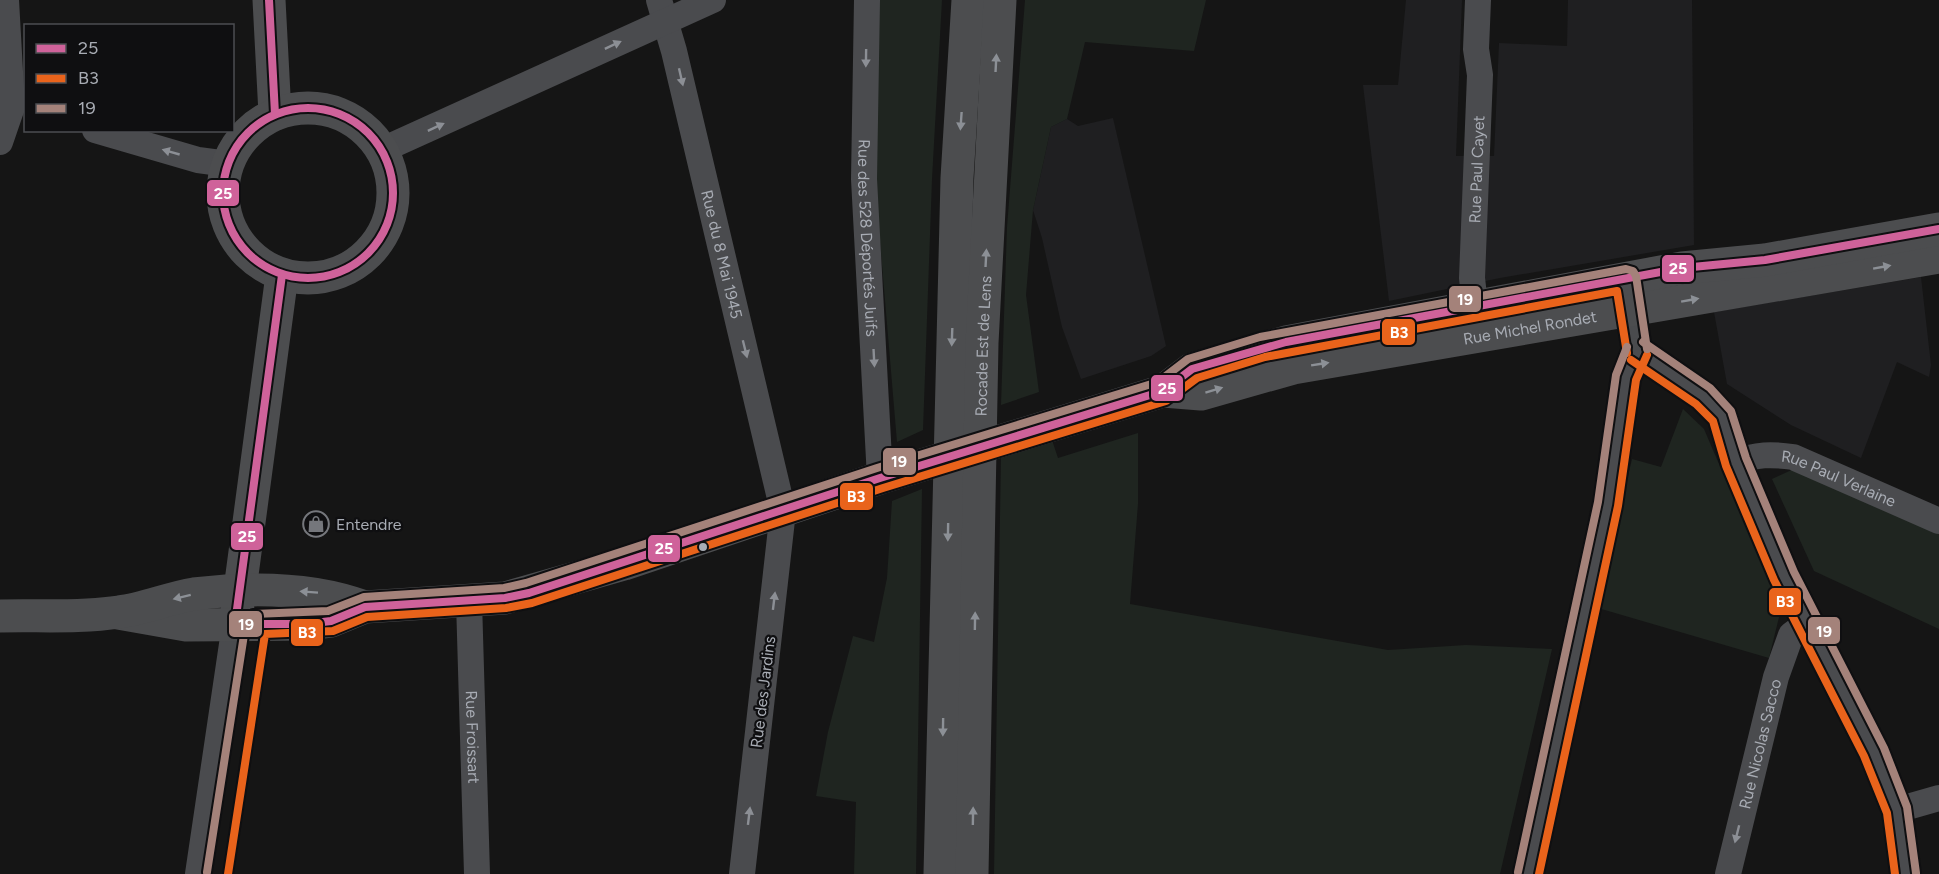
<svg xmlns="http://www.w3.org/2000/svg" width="1939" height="874" font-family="Figtree,sans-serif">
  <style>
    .built { fill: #1f1f21 }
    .green { fill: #1f2520 }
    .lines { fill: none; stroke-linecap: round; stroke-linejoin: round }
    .minor { stroke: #4a4b4e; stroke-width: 26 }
    .major { stroke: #4c4d4f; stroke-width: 33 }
    .highway { stroke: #4c4d4f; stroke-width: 33 }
    .bus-1-casing { stroke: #0f0f11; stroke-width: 12 }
    .bus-2-casing { stroke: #0f0f11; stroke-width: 12 }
    .bus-3-casing { stroke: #0f0f11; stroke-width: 12 }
    .bus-1 { stroke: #cf629a; stroke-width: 8 }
    .bus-2 { stroke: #e9631b; stroke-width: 8 }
    .bus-3 { stroke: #a4827a; stroke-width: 8 }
    .oneway { fill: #8c8f95 }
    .oneway2 { fill: #8c9096 }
    .bus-dot { fill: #a8acb4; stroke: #0f0f11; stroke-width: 2 }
    .labels { text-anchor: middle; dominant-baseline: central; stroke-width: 4.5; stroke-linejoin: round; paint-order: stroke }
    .street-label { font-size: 16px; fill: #a8acb4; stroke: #0f0f11 }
    .poi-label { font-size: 16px; fill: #a8acb4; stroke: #0f0f11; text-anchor: start }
    .line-badge { stroke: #0f0f11; stroke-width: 2 }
    .badge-label { font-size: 16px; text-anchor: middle; font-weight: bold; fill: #fff }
  </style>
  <rect width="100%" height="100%" fill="#151515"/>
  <g class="built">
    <polygon points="1406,0 1462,0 1456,156 1494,156 1499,43 1567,46 1568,0 1692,0 1694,245 1500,278 1389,301 1363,85 1398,85"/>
    <polygon points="1113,118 1166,346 1151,356 1081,379 1062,327 1042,238 1033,210 1051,127 1067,119 1078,126"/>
    <polygon points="1921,277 1931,365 1929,377 1897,362 1861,458 1791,425 1727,384 1714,312"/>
  </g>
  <g class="green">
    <polygon points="878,0 942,0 932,179 923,430 897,442 875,182"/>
    <polygon points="1025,0 1206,0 1194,51 1085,42 1067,119 1051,127 1033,210 1026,295 1039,392 1001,405 1007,227"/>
    <polygon points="1683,409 1704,429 1781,609 1769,658 1598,608 1632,459 1661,467"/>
    <polygon points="1138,433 1138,504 1130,604 1388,650 1466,645 1552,649 1500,874 994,874 1001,457 1052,440 1058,458"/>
    <polygon points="1798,467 1939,530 1939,629 1814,571 1772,479"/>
    <polygon points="922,489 916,874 854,874 856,802 816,796 828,732 853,636 874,642 887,578 892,501"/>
  </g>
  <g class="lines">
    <g class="minor">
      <path id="s1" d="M 659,0 L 674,51 L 783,511 L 742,874"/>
      <path id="s2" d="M 867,0 L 864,179 L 880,478"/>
      <polyline points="95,130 198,160 228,164"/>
      <polyline points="0,142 12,107 6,0"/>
      <polyline points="382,150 713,0"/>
      <polyline points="1628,292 1637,351"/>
      <path id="s3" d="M 1477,323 L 1472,278 L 1480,75 L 1476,49 L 1478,0"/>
      <polyline points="1637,351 1703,396 1722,416 1736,462 1784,576 1874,752 1897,810 1906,874"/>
      <path id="s4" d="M 1736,462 C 1756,454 1772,454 1793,457 L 1939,521"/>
      <path id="s5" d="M 469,601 L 477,874"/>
      <polyline points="1897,810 1939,798"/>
      <polyline points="198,874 235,624"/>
      <polyline points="1528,874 1608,504 1626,377 1637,351"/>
      <path id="s6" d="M 1728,874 L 1776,677 L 1791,635 L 1807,623"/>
    </g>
    <g class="major">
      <polyline points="269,0 275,114"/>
      <circle cx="308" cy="193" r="85"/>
      <path id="s7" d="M 1163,391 L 1201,394 L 1293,368 L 1939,257"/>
      <polyline points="237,612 282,275"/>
      <polyline points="118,613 186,625 306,624 331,621 365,607 505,598 624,564 880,478 1163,391 1192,369 1286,342 1682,268 1765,260 1939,229"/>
      <path d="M 0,616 C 39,615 80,618 119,612 C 144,609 169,598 194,594 C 251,587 311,587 365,607"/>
    </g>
    <g class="highway">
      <polyline points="940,874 957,178 968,0"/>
      <path id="s8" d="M 972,874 L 982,343 L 1000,0"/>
    </g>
    <g class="bus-1-casing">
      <g id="bus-1">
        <polyline points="269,0 275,114"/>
        <circle cx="308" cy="193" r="85"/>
        <polyline points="282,275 235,624 306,624 331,621 365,607 505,598 529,593 880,478 1163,391 1192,369 1286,342 1682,268 1765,260 1939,229"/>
      </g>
    </g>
    <g class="bus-2-casing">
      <g id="bus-2">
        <polyline points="1631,360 1696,404 1713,421 1726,466 1774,580 1864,756 1887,813 1895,874"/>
        <polyline points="228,874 265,634 333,631 367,617 506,608 532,603 883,488 1166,401 1197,378 1265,357 1617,291 1627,353"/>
        <polyline points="1539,874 1618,506 1636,380 1647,355"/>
      </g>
    </g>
    <g class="bus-3-casing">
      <g id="bus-3">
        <polyline points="1643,342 1710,388 1731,411 1746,458 1794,572 1884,748 1907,807 1916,873"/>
        <polyline points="207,872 246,622 253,614 328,611 364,597 504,588 526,583 877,468 1158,382 1188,359 1260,337 1626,269 1633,271 1636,276 1647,349"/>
        <polyline points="1518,872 1598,502 1616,375 1627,347"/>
      </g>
    </g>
    <use href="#bus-1" class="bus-1"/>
    <use href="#bus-2" class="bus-2"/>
    <use href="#bus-3" class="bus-3"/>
  </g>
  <defs><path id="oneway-solid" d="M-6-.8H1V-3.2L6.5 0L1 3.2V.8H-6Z" transform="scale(1.5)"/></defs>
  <g class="oneway">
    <use href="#oneway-solid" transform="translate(613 45) rotate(-25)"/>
    <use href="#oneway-solid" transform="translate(866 58) rotate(91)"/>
    <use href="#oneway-solid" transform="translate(681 77) rotate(77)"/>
    <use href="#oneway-solid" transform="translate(436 127) rotate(-25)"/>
    <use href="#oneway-solid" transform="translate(171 152) rotate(-164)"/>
    <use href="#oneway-solid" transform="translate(745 349) rotate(76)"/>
    <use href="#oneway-solid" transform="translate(874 358) rotate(87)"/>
    <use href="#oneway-solid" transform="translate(774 601) rotate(-83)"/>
    <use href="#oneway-solid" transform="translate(749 816) rotate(-83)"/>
    <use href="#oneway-solid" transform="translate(1737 834) rotate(104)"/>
  </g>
  <g class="oneway2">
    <use href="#oneway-solid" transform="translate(996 63) rotate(-87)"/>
    <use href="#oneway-solid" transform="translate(961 121) rotate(94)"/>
    <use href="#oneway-solid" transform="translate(986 258) rotate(-87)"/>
    <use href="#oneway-solid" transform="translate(1882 267) rotate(-10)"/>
    <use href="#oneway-solid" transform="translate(1690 300) rotate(-10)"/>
    <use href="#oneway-solid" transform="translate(952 337) rotate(92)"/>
    <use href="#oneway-solid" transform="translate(1320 364) rotate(-9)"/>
    <use href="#oneway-solid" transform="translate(1214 390) rotate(-17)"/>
    <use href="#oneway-solid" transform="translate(948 532) rotate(91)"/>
    <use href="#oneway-solid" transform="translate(309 592) rotate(-176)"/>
    <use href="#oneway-solid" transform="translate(182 597) rotate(166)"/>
    <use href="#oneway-solid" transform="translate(975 621) rotate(-89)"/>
    <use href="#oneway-solid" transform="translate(943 727) rotate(91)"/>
    <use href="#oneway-solid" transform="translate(973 816) rotate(-89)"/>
  </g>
  <defs>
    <g id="shop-ring" transform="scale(1.35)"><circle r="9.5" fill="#0f0f11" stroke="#75777c" stroke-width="1.5"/><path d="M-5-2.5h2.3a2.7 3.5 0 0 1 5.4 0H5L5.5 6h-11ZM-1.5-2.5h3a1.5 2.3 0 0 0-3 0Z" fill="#75777c"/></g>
  </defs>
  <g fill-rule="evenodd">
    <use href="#shop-ring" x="316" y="524"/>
  </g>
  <circle class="bus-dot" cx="703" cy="547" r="5"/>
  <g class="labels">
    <g class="street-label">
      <text stroke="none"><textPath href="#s3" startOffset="154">Rue Paul Cayet</textPath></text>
      <text stroke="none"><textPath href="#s2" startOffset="238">Rue des 528 Déportés Juifs</textPath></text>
      <text stroke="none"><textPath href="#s1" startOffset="262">Rue du 8 Mai 1945</textPath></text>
      <text stroke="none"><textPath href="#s7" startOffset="374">Rue Michel Rondet</textPath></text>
      <text stroke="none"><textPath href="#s8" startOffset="528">Rocade Est de Lens</textPath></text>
      <text stroke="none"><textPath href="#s4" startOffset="108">Rue Paul Verlaine</textPath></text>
      <text transform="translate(763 692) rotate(-83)">Rue des Jardins</text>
      <text stroke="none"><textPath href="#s5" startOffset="136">Rue Froissart</textPath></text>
      <text stroke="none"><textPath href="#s6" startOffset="134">Rue Nicolas Sacco</textPath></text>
    </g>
    <g class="poi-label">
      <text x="336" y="524">Entendre</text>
    </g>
  </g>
  <g class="line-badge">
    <rect x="206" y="179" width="34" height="28" rx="6" fill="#cf629a"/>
    <rect x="1661" y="254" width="34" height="29" rx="6" fill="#cf629a"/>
    <rect x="1448" y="285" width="34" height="28" rx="6" fill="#a4827a"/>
    <rect x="1381" y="318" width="35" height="28" rx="6" fill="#e9631b"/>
    <rect x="1150" y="374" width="34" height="28" rx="6" fill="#cf629a"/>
    <rect x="882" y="447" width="35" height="29" rx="6" fill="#a4827a"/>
    <rect x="839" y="482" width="35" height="29" rx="6" fill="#e9631b"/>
    <rect x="230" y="522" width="34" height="29" rx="6" fill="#cf629a"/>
    <rect x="647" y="534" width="34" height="29" rx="6" fill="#cf629a"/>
    <rect x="1768" y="587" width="34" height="29" rx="6" fill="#e9631b"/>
    <rect x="228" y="610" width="35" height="28" rx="6" fill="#a4827a"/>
    <rect x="1807" y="616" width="34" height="29" rx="6" fill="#a4827a"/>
    <rect x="290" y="618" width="34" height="29" rx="6" fill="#e9631b"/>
  </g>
  <g class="badge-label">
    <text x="223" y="199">25</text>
    <text x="1678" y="274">25</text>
    <text x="1465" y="305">19</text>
    <text x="1399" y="338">B3</text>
    <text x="1167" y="394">25</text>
    <text x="899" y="467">19</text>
    <text x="856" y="502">B3</text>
    <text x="247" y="542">25</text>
    <text x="664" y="554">25</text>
    <text x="1785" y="607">B3</text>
    <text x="246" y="630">19</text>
    <text x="1824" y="637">19</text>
    <text x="307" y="638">B3</text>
  </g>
  <rect x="24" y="24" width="210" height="108" fill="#0f0f11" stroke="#4c4e52" stroke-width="1.5"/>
  <rect x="36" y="44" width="30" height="9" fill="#cf629a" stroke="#4c4e52" stroke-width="1.5"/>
  <text x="78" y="54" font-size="18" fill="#a8acb4">25</text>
  <rect x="36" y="74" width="30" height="9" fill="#e9631b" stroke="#4c4e52" stroke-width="1.5"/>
  <text x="78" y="84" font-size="18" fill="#a8acb4">B3</text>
  <rect x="36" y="104" width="30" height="9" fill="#a4827a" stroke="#4c4e52" stroke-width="1.5"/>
  <text x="78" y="114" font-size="18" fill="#a8acb4">19</text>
</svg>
